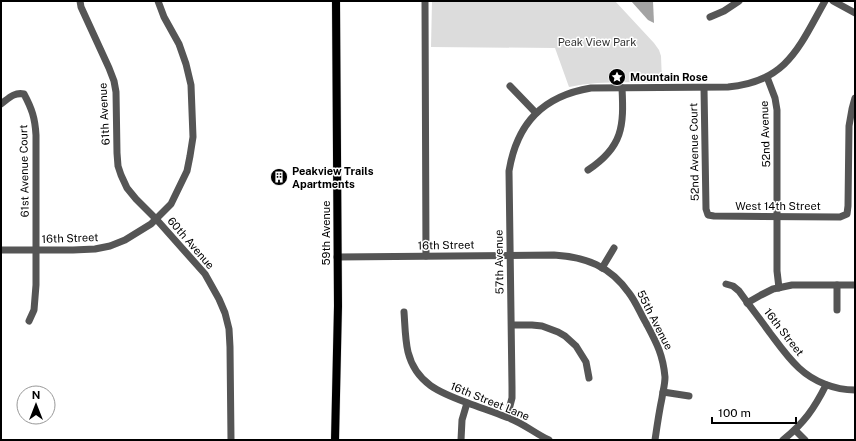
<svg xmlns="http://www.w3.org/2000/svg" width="856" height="441" font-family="'Public Sans',sans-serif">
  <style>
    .green { fill: #dcdcdc }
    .water { fill: #a3a3a3 }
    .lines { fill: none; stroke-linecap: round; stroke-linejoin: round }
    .major-casing { stroke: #dbdbdb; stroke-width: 9 }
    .minor { stroke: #555; stroke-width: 7 }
    .major { stroke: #000; stroke-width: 8 }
    .labels { text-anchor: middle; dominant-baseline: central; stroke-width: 3; stroke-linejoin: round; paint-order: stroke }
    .park-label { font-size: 11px; fill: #333; stroke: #fff }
    .poi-label { font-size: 11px; font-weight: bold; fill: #000; stroke: #fff; text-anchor: start }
    .street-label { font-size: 11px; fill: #000; stroke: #fff }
  </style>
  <rect width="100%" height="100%" fill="#fff"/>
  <path class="green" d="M 432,1 L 615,1 L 654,43 L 659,50 L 661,56 L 662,82 C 631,83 599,80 569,87 L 555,48 L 431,47 Z"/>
  <polygon class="water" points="631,1 653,1 654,23 648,20"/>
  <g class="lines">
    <g class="major-casing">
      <polyline id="major" points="335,440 338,306 336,1"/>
    </g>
    <g class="minor">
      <polyline points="80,1 81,7 109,68 114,81 116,92 117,153 118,166 121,175 127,188 136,199 157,220 205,274 219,299 225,313 229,329 230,347 231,440"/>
      <polyline points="425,1 426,256"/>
      <polyline points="833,1 855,13"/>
      <polyline points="710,17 724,11 739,1"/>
      <polyline points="767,77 775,98 777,110 777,271 779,288"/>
      <polyline points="510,86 536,113"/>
      <polyline points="704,88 706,209 708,215 714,216 840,217 847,214 848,206 849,126 852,109 855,98"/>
      <path d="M 1,104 C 9,98 14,92 24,94 C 32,109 35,118 36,135 L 36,285 L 34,310 L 29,321"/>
      <path d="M 588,170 C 623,147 624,126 622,88"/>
      <polyline points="1,250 73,250 95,249 110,246 125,240 151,224 171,204 187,171 190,156 193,137 191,85 186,64 179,44 164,17 158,1"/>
      <path d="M 337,257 L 554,255 C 586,257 610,266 629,293 C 636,302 640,313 646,323 C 656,342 663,354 665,377 C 665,384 663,391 662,398 C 659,412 657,426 655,440"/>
      <polyline points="602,268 614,248"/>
      <path d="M 726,284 L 733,286 L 739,291 C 749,305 760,319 770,333 C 779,345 788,358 799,368 C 814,382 835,390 855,390"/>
      <polyline points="837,285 837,310"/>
      <polyline points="747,303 761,295 773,289 792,285 855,285"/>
      <path d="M 404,312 C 405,325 405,339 408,352 C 416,384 441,393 468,403 C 481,408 494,412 506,417 C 522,422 534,433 549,440"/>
      <polyline points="512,325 532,325 542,326 558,332 565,336 576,346 586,362 589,378"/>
      <polyline points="663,392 689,396"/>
      <path d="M 507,417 L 512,398 L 512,387 L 509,171 C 517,123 543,96 591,88 L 728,87 C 787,82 799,47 825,1"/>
      <polyline points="795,430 805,440"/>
      <polyline points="461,440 462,420 467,403"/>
      <path d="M 783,440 C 804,423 814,409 826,385"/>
    </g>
    <use href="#major" class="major"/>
  </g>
  <defs>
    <g id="sight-disc" transform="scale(0.9)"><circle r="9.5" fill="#000" stroke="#fff"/><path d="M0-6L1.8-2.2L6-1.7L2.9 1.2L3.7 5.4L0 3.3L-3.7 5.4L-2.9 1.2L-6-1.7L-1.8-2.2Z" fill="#fff"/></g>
    <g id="building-disc" transform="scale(0.9)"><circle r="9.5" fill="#000" stroke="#fff"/><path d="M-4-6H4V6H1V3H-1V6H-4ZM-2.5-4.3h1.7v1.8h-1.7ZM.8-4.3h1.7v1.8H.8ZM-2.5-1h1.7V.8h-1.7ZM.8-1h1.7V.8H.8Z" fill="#fff"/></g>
  </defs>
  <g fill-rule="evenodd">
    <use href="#sight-disc" x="617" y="77"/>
    <use href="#building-disc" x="279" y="177"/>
  </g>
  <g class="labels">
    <g class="park-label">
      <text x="597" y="42">Peak View Park</text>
    </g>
    <g class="poi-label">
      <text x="630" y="77">Mountain Rose</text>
      <text x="292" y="171">Peakview Trails<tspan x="292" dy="13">Apartments</tspan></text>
    </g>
    <g class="street-label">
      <text transform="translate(104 114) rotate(-93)">61th Avenue</text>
      <text transform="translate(765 134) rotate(-92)">52nd Avenue</text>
      <text transform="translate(694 152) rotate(-91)">52nd Avenue Court</text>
      <text transform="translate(24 171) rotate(-91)">61st Avenue Court</text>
      <text x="778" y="206">West 14th Street</text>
      <text transform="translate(326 233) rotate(-90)">59th Avenue</text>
      <text transform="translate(70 238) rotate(-2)">16th Street</text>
      <text transform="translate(191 243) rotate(49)">60th Avenue</text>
      <text transform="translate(446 245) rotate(-1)">16th Street</text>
      <text transform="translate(499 262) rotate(-91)">57th Avenue</text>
      <text transform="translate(655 320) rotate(63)">55th Avenue</text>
      <text transform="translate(784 332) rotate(52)">16th Street</text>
      <text transform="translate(490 401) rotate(22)">16th Street Lane</text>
    </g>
  </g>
  <rect width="856" height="441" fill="none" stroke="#000000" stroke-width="4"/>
  <g transform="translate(36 405)"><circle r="19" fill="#ffffff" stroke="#999999"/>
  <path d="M0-3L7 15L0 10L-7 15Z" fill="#000000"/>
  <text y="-6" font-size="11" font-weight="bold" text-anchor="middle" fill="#000000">N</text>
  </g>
  <path d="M712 417v6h84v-6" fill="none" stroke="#000000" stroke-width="2"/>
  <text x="718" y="417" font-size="12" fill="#000000" stroke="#ffffff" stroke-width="3" paint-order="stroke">100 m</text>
</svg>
